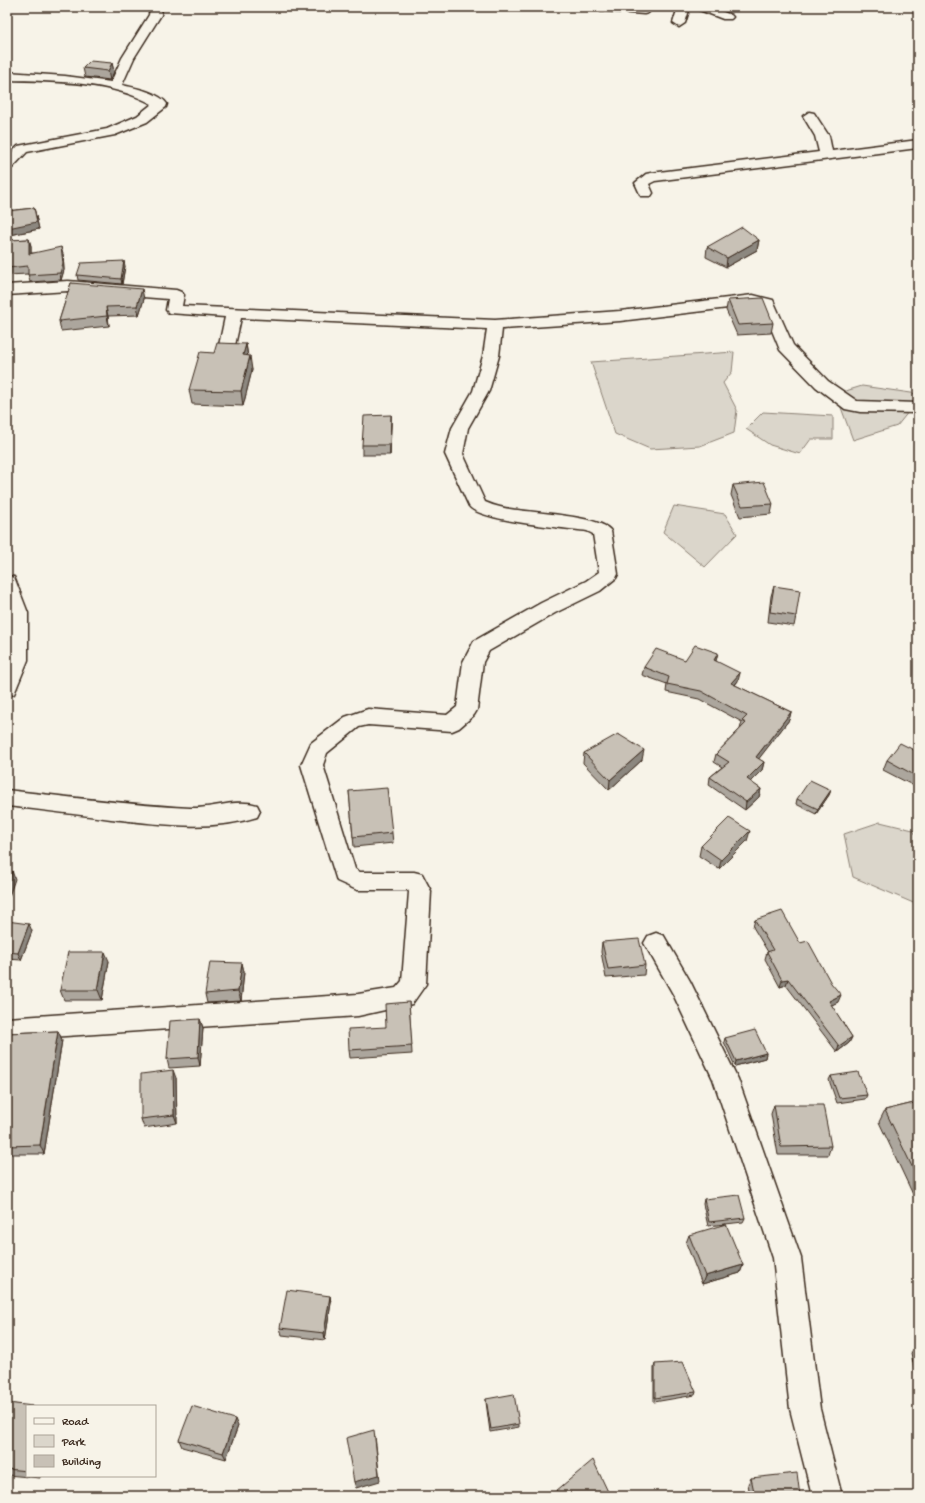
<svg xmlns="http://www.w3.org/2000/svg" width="925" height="1503" font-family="'Gochi Hand',sans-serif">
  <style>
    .green { fill: #dbd6cb; stroke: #8b8074 }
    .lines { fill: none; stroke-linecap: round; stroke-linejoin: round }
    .street-casing { stroke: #3b2a1e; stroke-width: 3 }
    .street { fill: #f7f3e8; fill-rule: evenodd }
    .wall { fill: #aca69d; stroke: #3b2a1e }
    .shaded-wall { fill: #8c877f; stroke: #3b2a1e }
    .building { fill: #c8c1b6; stroke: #3b2a1e }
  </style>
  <rect width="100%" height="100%" fill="#f7f3e8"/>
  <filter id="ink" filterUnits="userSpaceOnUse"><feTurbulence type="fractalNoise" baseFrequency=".025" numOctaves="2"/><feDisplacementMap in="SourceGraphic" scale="8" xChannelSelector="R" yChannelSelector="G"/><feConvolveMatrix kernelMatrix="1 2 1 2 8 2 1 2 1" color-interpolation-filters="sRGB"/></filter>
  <g filter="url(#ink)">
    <g class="green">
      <polygon points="734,352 732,372 723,383 737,410 734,433 700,446 650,449 615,434 591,362"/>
      <polygon points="862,386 918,394 918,411 909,411 897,426 853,440 836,394"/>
      <polygon points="763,412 833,416 833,439 811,439 800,454 770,445 746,429"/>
      <polygon points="674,506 725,514 737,534 705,567 663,532"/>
      <polygon points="880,822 913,830 918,839 918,905 853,877 844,834"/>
    </g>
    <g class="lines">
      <g class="street-casing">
        <g id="street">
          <path d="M 150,7 L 162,7 L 161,15 L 134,58 L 122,85 C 135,88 159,92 167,104 L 166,107 L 147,122 L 115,135 L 27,152 L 12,168 L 7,169 L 7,157 L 18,146 L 107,129 L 137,116 L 152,104 C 110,81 54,81 7,80 L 7,72 L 65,76 L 111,82 L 122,58 L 149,15 Z"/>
          <polygon points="586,7 654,7 648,13 644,14 592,10"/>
          <polygon points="678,7 690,7 685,23 679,27 673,23"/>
          <polygon points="695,7 711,7 731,15 733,17 731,19 723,19 697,9"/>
          <polygon points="809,112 814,113 829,136 832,151 918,140 918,148 655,181 649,184 653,193 651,196 641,196 635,183 646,174 651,173 819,152 815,136 803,116"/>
          <path d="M 68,281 L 176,290 L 181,292 L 184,295 L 182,306 L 495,320 L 620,311 L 753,295 L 773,300 L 793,345 L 828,381 L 857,401 L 918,403 L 918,413 L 860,412 L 845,409 L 816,387 L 780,350 L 762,306 L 753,305 L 620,321 L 502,329 L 499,356 L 489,391 L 468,428 L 463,454 L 485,502 C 490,504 495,506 500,507 C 522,513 600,514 611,531 L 618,574 L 616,578 L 600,591 L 555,613 L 489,651 L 483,662 L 477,710 L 474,715 L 459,728 L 452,731 L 368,725 L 359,727 L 327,753 L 323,765 L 355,869 L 360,872 L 414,872 L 422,874 L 431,891 L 426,984 L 412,1004 L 358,1016 L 7,1040 L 7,1018 L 358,994 L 396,988 L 402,981 L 409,892 L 408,890 L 357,890 L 337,881 L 301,765 L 311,743 L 345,717 L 368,709 L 447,715 L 457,707 L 463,662 L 474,641 L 541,603 L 586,581 L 599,572 L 593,534 L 587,531 C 566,528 479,521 469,506 L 445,454 L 452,428 L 473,391 L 483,356 L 487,329 L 241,318 L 234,350 L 232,353 L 220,353 L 218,350 L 225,317 L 169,313 L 166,310 L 168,299 L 68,291 L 7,295 L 7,285 Z"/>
          <polygon points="7,576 14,577 16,582 28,613 28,660 14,694 7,696"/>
          <path d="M 7,790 C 68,797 129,805 190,808 C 211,809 237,798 257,805 L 260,811 L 257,817 C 210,832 158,824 111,819 C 76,814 42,810 7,806 Z"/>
          <polygon points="656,933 664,936 690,981 738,1079 801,1258 820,1409 842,1496 812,1496 790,1409 773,1258 713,1079 673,994 644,943 648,936"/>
        </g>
      </g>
      <use href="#street" class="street"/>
    </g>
    <g class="wall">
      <polygon points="112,63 114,72 110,80 85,77 83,68"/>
      <polygon points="34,208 39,229 10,235 10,240 29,239 31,246 31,253 63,254 64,270 61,280 30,282 28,274 7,275 7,211"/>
      <polygon points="759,240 757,250 726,267 706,257 707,247"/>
      <polygon points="125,266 122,284 78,280 77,275"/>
      <polygon points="71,283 144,299 139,315 108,316 109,326 61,331 59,321"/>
      <polygon points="728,300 773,323 771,333 737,335 726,310"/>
      <polygon points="246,344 248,356 252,370 243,406 192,404 189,390 214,353"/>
      <polygon points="391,415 391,425 390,455 362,455 362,445"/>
      <polygon points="733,485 773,504 771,514 740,517 731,495"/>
      <polygon points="774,586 796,616 794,626 768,622 771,596"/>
      <polygon points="685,660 716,661 738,681 735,685 791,712 789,720 758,759 764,762 762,770 750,782 761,789 759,797 745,810 709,785 710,777 722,767 714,762 716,754 740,729 742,722 699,699 666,692 667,684 642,675 644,667"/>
      <polygon points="918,752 918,788 883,770 887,760"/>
      <polygon points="584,753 642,760 609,790 583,763"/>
      <polygon points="831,790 829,795 816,814 796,804 797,799"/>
      <polygon points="349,791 392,833 393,843 354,847"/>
      <polygon points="747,841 719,869 699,856 701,846"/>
      <polygon points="755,920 800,943 838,1002 831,1005 852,1037 849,1043 837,1052 786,985 780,987 765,959 767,952 768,952 753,927"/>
      <polygon points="7,921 32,931 21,960 7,959"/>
      <polygon points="602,942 645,965 644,975 606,978 601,952"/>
      <polygon points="109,961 102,1000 64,1000 60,990"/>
      <polygon points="242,963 244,972 241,1001 207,1003 205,994"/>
      <polygon points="409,1002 412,1054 350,1058 349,1050 386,1027"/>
      <polygon points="200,1019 203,1028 200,1066 169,1068 167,1059"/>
      <polygon points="58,1031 62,1040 44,1154 7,1154 7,1033"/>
      <polygon points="725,1038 766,1053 765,1058 735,1066 724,1042"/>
      <polygon points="831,1076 867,1095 865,1099 837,1103 829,1080"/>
      <polygon points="176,1078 177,1123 144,1128 141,1119"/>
      <polygon points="918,1102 918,1202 917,1203 879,1122 885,1110"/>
      <polygon points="774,1105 831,1146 828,1155 778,1155 771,1114"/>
      <polygon points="704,1199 745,1218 743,1222 708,1226 703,1204"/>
      <polygon points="689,1235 743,1265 740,1273 702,1284 686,1243"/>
      <polygon points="330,1296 331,1303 325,1340 282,1335 280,1328"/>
      <polygon points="916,1346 918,1346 918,1387 911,1353"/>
      <polygon points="655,1364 696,1392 695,1395 654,1402 654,1368"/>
      <polygon points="486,1399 519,1424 519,1427 490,1432 486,1402"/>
      <polygon points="7,1403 27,1406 27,1476 40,1476 40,1478 7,1475"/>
      <polygon points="238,1426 226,1459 182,1447 179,1440"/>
      <polygon points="751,1478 800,1496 750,1496 748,1484"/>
    </g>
    <g class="shaded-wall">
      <polygon points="112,63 114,72 110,80 108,71"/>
      <polygon points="34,208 39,229 10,235 11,247 9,240 8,228"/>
      <polygon points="29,239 31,246 31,261 29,254"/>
      <polygon points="759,240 757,250 726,267 727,258"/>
      <polygon points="61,247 63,254 64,270 61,280 60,273"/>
      <polygon points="124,261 125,266 122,284 121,279"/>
      <polygon points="142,289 144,299 139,315 137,306"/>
      <polygon points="106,307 108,316 109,326 107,316"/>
      <polygon points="246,344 248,358 243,355"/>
      <polygon points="250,356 252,370 243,406 241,391"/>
      <polygon points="391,415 391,425 390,455 390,445"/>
      <polygon points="718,653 716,661 714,660"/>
      <polygon points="740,673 738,681 729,691 731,683"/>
      <polygon points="791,712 789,720 754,765 756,757"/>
      <polygon points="644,750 642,760 609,790 610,780"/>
      <polygon points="764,762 762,770 745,787 747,779"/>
      <polygon points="761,789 759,797 745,810 746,802"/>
      <polygon points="831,790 829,795 816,814 818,809"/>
      <polygon points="7,802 10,811 7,820"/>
      <polygon points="750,831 747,841 719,869 721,860"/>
      <polygon points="12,871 15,879 7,902 7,885"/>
      <polygon points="29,924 32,931 21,960 18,953"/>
      <polygon points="105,952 109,961 102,1000 98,990"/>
      <polygon points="242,963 244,972 241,1001 238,991"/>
      <polygon points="788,979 786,985 780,987 782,980"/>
      <polygon points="841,995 838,1002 826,1008 829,1001"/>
      <polygon points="200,1019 203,1028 200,1066 198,1057"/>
      <polygon points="58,1031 62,1040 44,1154 40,1145"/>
      <polygon points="852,1037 849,1043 837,1052 839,1046"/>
      <polygon points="766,1053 765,1058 735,1066 736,1061"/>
      <polygon points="173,1070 176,1078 177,1123 174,1115"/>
      <polygon points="743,1265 740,1273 702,1284 705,1276"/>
      <polygon points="330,1296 331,1303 325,1340 324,1333"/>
      <polygon points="235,1419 238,1426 226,1459 223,1453"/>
      <polygon points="375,1436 380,1481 356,1488 354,1482"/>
    </g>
    <g class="building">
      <polygon points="90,61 112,63 108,71 83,68"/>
      <polygon points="34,208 37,222 8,228 9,240 29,239 29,254 61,247 63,263 60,273 28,275 28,266 7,268 7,211"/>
      <polygon points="742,227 759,240 727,258 707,247"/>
      <polygon points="124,261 121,279 77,275 81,263"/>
      <polygon points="71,283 142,289 137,306 106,307 107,316 59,321"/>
      <polygon points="763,298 773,323 738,325 728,300"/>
      <polygon points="217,343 246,344 243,355 250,356 241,391 189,390 200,352 214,353"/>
      <polygon points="391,415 390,445 362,445 364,416"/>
      <polygon points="764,482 773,504 742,506 733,485"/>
      <polygon points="774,586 800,590 796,616 770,612"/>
      <polygon points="695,645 718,653 714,660 740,673 731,683 791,712 756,757 764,762 747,779 761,789 746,802 710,777 729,762 716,754 746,723 742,721 747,716 701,691 667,684 669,677 644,667 656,649 685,660"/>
      <polygon points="618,734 644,750 610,780 584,753"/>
      <polygon points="900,743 918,752 918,777 887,760"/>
      <polygon points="810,780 831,790 818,809 797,799"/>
      <polygon points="387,788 392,833 353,837 349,791"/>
      <polygon points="729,818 750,831 721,860 701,846"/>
      <polygon points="7,871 12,871 7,885"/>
      <polygon points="782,911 800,943 808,941 831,983 841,995 829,1001 852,1037 839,1046 788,979 782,980 767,952 773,950 755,920"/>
      <polygon points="7,921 29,924 18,953 7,952"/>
      <polygon points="639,939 645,965 608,969 602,942"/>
      <polygon points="68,952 105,952 98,990 60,990"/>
      <polygon points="210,962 242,963 238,991 205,994"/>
      <polygon points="409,1002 412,1046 349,1050 348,1029 386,1027 385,1004"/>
      <polygon points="200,1019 198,1057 167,1059 170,1021"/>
      <polygon points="755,1030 766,1053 736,1061 725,1038"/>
      <polygon points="58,1031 40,1145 7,1146 7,1033"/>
      <polygon points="173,1070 174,1115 141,1119 141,1074"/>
      <polygon points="858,1072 867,1095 839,1098 831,1076"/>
      <polygon points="918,1102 918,1179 885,1110"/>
      <polygon points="774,1105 823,1105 831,1146 781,1147"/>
      <polygon points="739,1195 745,1218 709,1222 704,1199"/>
      <polygon points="726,1224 743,1265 705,1276 689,1235"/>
      <polygon points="287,1290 330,1296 324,1333 280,1328"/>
      <polygon points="916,1346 918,1346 918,1356"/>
      <polygon points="683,1362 696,1392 655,1398 655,1364"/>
      <polygon points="514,1394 519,1424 491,1429 486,1399"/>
      <polygon points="7,1403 33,1406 27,1406 27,1471 7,1469"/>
      <polygon points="192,1406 235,1419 223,1453 179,1440"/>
      <polygon points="374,1430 379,1475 354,1482 346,1438"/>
      <polygon points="593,1460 610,1496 550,1496"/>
      <polygon points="797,1473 800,1496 755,1496 751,1478"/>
    </g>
  </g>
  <rect width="925" height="1503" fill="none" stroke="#f7f3e8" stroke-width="24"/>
  <rect x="12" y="12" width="901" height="1479" fill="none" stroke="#3b2a1e" stroke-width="1.5" filter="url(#ink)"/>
  <rect x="26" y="1405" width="130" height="72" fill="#f7f3e8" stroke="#aca397"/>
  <rect x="34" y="1418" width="20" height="6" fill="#f7f3e8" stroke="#aca397"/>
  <text x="62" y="1425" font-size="12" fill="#3b2a1e">Road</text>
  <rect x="34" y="1435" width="20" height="12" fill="#dbd6cb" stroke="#aca397"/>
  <text x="62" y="1445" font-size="12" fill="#3b2a1e">Park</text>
  <rect x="34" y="1455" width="20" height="12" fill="#c8c1b6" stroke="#aca397"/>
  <text x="62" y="1465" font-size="12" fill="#3b2a1e">Building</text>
</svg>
